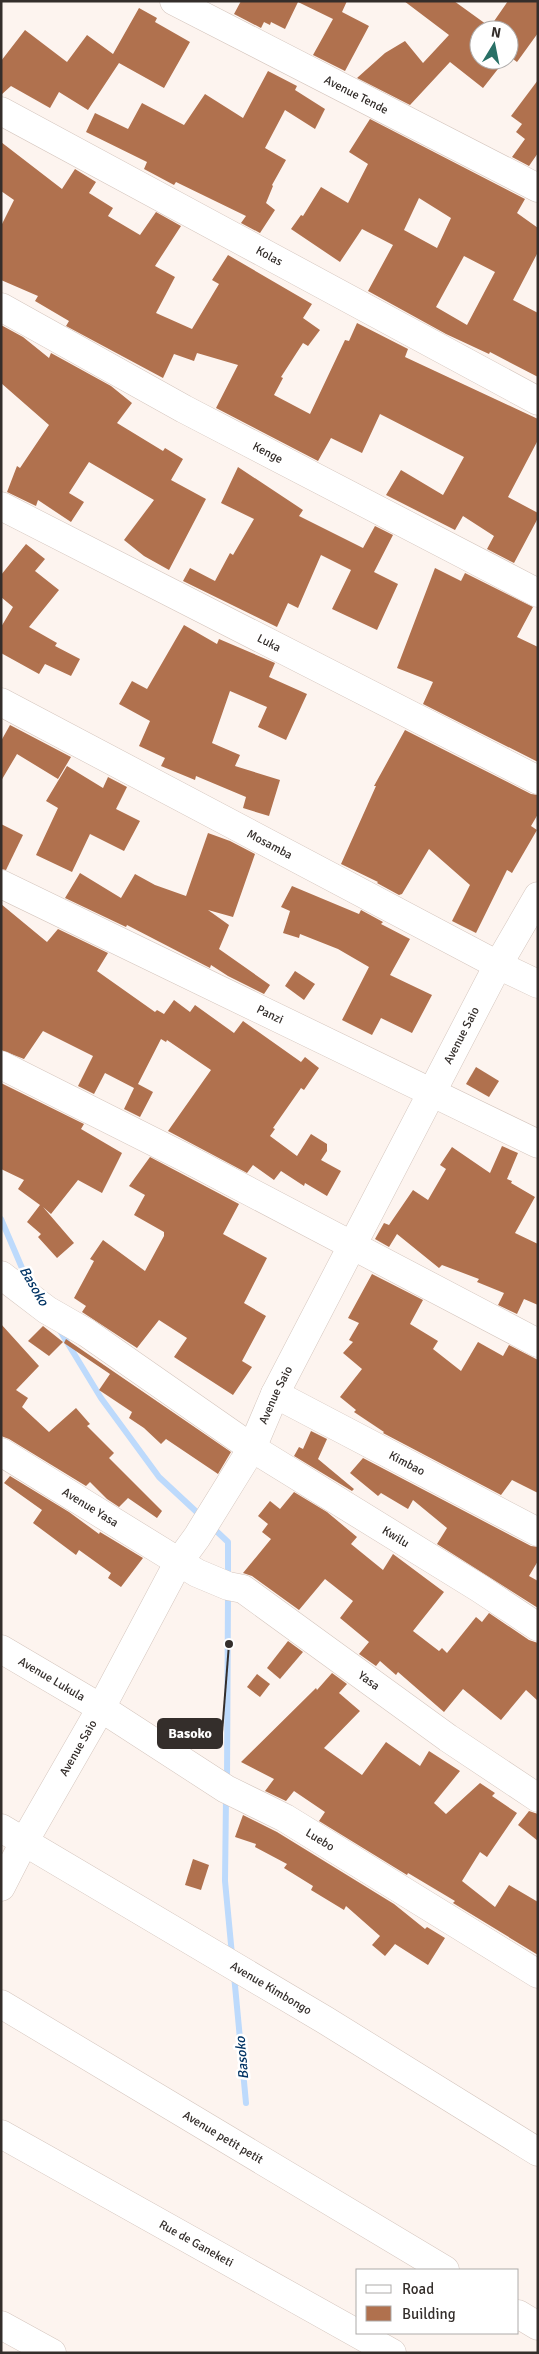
<svg xmlns="http://www.w3.org/2000/svg" width="539" height="2354" font-family="Signika,sans-serif">
  <style>
    .lines { fill: none; stroke-linecap: round; stroke-linejoin: round }
    .stream { stroke: #bddafc; stroke-width: 6 }
    .building { fill: #b0714e; fill-rule: evenodd }
    .minor-casing { stroke: #d5c6be; stroke-width: 29 }
    .minor { stroke: #fff; stroke-width: 28 }
    .labels { text-anchor: middle; dominant-baseline: central; stroke-width: 5; stroke-linejoin: round; paint-order: stroke }
    .street-label { font-size: 12px; fill: #342e2b; stroke: #fff }
    .water-label { font-size: 14px; font-style: italic; fill: #003364; stroke: #fff }
    .leader { fill: none; stroke: #342e2b; stroke-width: 2 }
    .callout-dot { fill: #342e2b; stroke: #fff; stroke-width: 2 }
    .callout { fill: #342e2b; stroke: #342e2b; stroke-width: 2 }
    .callout-label { font-size: 14px; text-anchor: middle; font-weight: bold; fill: #fff }
  </style>
  <rect width="100%" height="100%" fill="#fdf4ef"/>
  <g class="lines">
    <g class="stream">
      <polyline points="1,1219 22,1268 33,1286"/>
      <polyline points="59,1329 101,1398 159,1477 202,1517"/>
      <polyline points="211,1526 228,1542 228,1578"/>
      <polyline points="227,1781 228,1593"/>
      <polyline points="226,1798 225,1881 232,1955"/>
      <polyline points="234,1975 246,2103"/>
    </g>
  </g>
  <g class="building">
    <polygon points="241,1 347,1 342,12 369,26 345,71 313,55 333,19 298,2 285,29 271,22 270,25 264,22 261,28 234,14"/>
    <polygon points="404,1 454,1 490,27 508,1 538,1 538,33 517,62 509,56 509,30 479,30 479,60 505,60 483,88 450,62 410,105 357,78 385,53 405,41 423,63 449,35"/>
    <polygon points="139,8 157,18 155,22 190,42 164,88 119,63 88,110 59,92 50,108 11,86 1,95 1,61 25,30 67,62 87,35 113,54"/>
    <polygon points="268,71 297,86 295,90 325,109 315,129 285,110 265,148 286,160 272,185 273,186 266,203 275,210 260,233 241,223 246,216 176,182 174,185 144,169 147,162 86,132 95,113 128,129 142,103 184,125 205,94 243,118"/>
    <polygon points="538,80 538,153 529,166 512,157 525,139 516,132 522,124 511,116"/>
    <path d="M 370,119 L 525,199 L 517,213 L 538,228 L 538,252 L 513,300 L 538,313 L 538,377 L 490,352 L 489,354 L 446,334 L 368,291 L 393,245 L 362,229 L 340,262 L 291,229 L 301,215 L 303,216 L 321,187 L 348,203 L 368,164 L 349,152 ZM 419,198 L 451,218 L 437,248 L 404,230 ZM 464,256 L 495,272 L 467,325 L 436,307 Z"/>
    <polygon points="1,142 62,189 75,169 96,182 89,193 113,208 108,216 140,235 156,212 181,226 155,266 175,277 156,313 192,329 219,284 212,280 228,255 312,304 303,318 320,330 308,346 303,343 281,377 283,378 274,395 310,414 345,340 349,341 357,323 408,349 405,357 538,419 538,440 508,497 538,513 538,518 514,563 487,549 494,536 463,516 455,530 386,495 401,470 443,495 464,457 380,414 362,453 331,438 318,461 216,408 238,365 197,353 194,361 174,354 163,378 66,326 69,321 35,301 38,296 1,280 1,226 14,200 1,191"/>
    <polygon points="1,325 23,337 49,358 51,353 111,386 132,403 117,423 163,451 165,448 183,459 171,480 206,499 169,570 144,556 124,540 154,500 89,462 69,493 84,502 71,522 38,500 36,506 7,492 17,466 20,468 49,425 1,383"/>
    <polygon points="238,467 303,510 299,516 363,548 375,526 393,535 374,572 398,584 377,630 332,609 351,570 321,555 298,608 288,603 277,627 183,581 190,568 215,581 230,553 233,555 254,519 221,503"/>
    <polygon points="26,544 45,559 35,571 59,590 29,627 57,643 55,646 80,659 71,676 45,664 39,674 1,653 1,627 13,607 1,597 1,575"/>
    <polygon points="435,568 461,581 465,573 533,607 517,637 538,647 538,762 423,704 433,682 397,668"/>
    <polygon points="184,625 217,644 219,639 275,663 269,677 307,694 286,740 258,727 267,707 230,691 212,743 240,755 235,766 280,780 269,816 243,808 246,797 196,776 195,780 161,766 165,758 139,746 150,721 119,704 132,681 147,689"/>
    <polygon points="10,725 71,757 58,779 17,754 1,781 1,741"/>
    <polygon points="405,730 531,794 538,795 538,814 531,826 537,830 512,873 507,870 476,933 452,921 470,885 429,849 402,894 399,895 377,883 378,882 341,864 376,786 374,786"/>
    <polygon points="67,766 103,788 108,777 127,787 116,809 140,821 124,851 90,834 72,872 36,855 58,808 46,801"/>
    <polygon points="1,824 23,835 6,870 1,869"/>
    <polygon points="208,833 230,841 255,854 233,917 208,910 229,925 219,949 270,985 264,994 228,976 211,965 210,968 127,925 126,927 65,898 80,873 121,898 135,874 155,885 186,896"/>
    <polygon points="292,886 359,914 361,910 383,922 381,924 410,939 390,975 432,995 412,1033 381,1018 372,1035 342,1020 369,967 338,949 300,934 299,938 283,933 290,911 281,907"/>
    <polygon points="1,904 47,942 58,929 108,953 97,971 155,1012 157,1010 164,1014 174,1000 190,1012 195,1005 234,1033 243,1021 301,1062 305,1057 319,1068 304,1090 301,1088 273,1128 275,1129 270,1136 297,1156 311,1134 327,1144 327,1151 321,1160 341,1171 327,1196 305,1183 304,1186 281,1171 274,1180 253,1165 247,1173 168,1131 211,1070 167,1040 166,1042 161,1039 138,1084 153,1092 140,1117 124,1109 134,1088 105,1073 94,1094 78,1086 93,1056 43,1031 24,1059 1,1050"/>
    <polygon points="295,971 315,984 304,1000 285,986"/>
    <polygon points="476,1067 499,1081 489,1097 466,1084"/>
    <polygon points="1,1083 84,1124 81,1129 122,1153 102,1193 78,1180 51,1214 43,1207 74,1243 57,1258 38,1237 41,1234 27,1222 40,1205 18,1189 24,1180 1,1169"/>
    <polygon points="502,1146 518,1153 507,1179 512,1181 511,1183 535,1197 515,1233 538,1244 538,1305 524,1299 517,1314 498,1305 504,1293 477,1282 479,1279 442,1265 439,1268 397,1234 389,1247 375,1239 384,1223 389,1225 413,1190 428,1200 446,1169 440,1165 452,1147 490,1173"/>
    <polygon points="150,1157 239,1204 223,1234 267,1258 244,1303 266,1316 242,1361 252,1367 233,1395 174,1357 187,1338 159,1320 137,1348 82,1312 86,1306 74,1298 94,1261 90,1259 103,1240 145,1271 164,1236 164,1232 134,1215 145,1195 129,1186"/>
    <polygon points="372,1274 423,1300 410,1324 438,1341 433,1349 461,1371 478,1342 503,1356 509,1345 538,1360 538,1493 512,1480 501,1495 383,1433 384,1432 354,1412 356,1410 340,1397 362,1369 343,1353 353,1342 349,1340 359,1323 348,1318"/>
    <polygon points="1,1324 39,1366 16,1390 28,1398 22,1407 49,1432 76,1408 90,1424 87,1426 114,1453 109,1458 162,1511 157,1518 128,1498 119,1507 107,1499 90,1482 86,1486 9,1439 1,1436"/>
    <polygon points="43,1326 63,1342 49,1356 28,1341"/>
    <polygon points="66,1339 231,1452 218,1474 166,1439 161,1444 144,1428 129,1418 132,1412 99,1390 110,1374 64,1343"/>
    <polygon points="311,1431 327,1439 318,1459 354,1489 352,1491 294,1456 299,1447 303,1449"/>
    <polygon points="363,1458 531,1546 538,1547 538,1561 529,1576 538,1581 538,1608 437,1544 447,1528 413,1500 408,1509 381,1493 378,1496 350,1473"/>
    <polygon points="10,1476 69,1512 99,1534 100,1532 143,1558 121,1587 108,1578 111,1573 79,1550 76,1555 33,1523 42,1510 4,1483"/>
    <polygon points="294,1492 327,1512 357,1537 351,1544 383,1570 393,1554 444,1592 413,1631 439,1651 442,1648 447,1653 476,1617 482,1622 489,1613 529,1640 538,1643 538,1701 526,1690 501,1720 463,1689 444,1712 398,1672 396,1675 380,1661 376,1666 359,1654 369,1642 340,1618 353,1601 325,1579 299,1610 252,1576 243,1573 271,1539 262,1532 268,1524 258,1516 270,1501 280,1509"/>
    <polygon points="288,1641 303,1652 280,1679 267,1668"/>
    <polygon points="332,1673 347,1684 339,1693 360,1711 324,1748 362,1775 386,1742 420,1766 429,1751 460,1771 434,1803 446,1814 480,1783 495,1793 492,1796 517,1813 487,1857 480,1852 462,1881 495,1907 509,1885 538,1902 538,1955 453,1903 455,1901 408,1873 407,1875 319,1821 325,1812 294,1791 286,1801 265,1791 274,1779 241,1762 316,1688 317,1690"/>
    <polygon points="257,1674 270,1684 260,1697 247,1687"/>
    <polygon points="529,1811 538,1814 538,1841 518,1825"/>
    <polygon points="243,1815 277,1832 394,1904 425,1929 427,1927 445,1938 428,1965 395,1944 385,1956 372,1945 380,1936 346,1906 344,1910 311,1890 313,1886 284,1868 287,1864 255,1847 256,1844 235,1837"/>
    <polygon points="193,1859 209,1865 201,1890 185,1885"/>
  </g>
  <g class="lines">
    <g class="minor-casing">
      <g id="minor">
        <path id="s1" d="M 174,1 L 538,188"/>
        <path id="s2" d="M 1,111 L 538,401"/>
        <path id="s3" d="M 1,307 L 184,409 L 538,593"/>
        <path id="s4" d="M 1,506 L 538,780"/>
        <path id="s5" d="M 1,702 L 498,965 L 538,984"/>
        <path id="s6" d="M 1,884 L 538,1144"/>
        <polyline points="1,1065 184,1157 538,1343"/>
        <path id="s7" d="M 1,1275 L 47,1310 L 87,1333 L 252,1448 L 479,1588 L 538,1627"/>
        <path id="s8" d="M 275,1394 L 538,1532"/>
        <path id="s9" d="M 1,1452 L 197,1573 L 228,1586 L 243,1589 L 448,1738 L 538,1798"/>
        <path id="s10" d="M 1,1649 L 101,1708 L 226,1789 L 285,1818 L 538,1974"/>
        <path id="s11" d="M 1,1828 L 325,2020 L 538,2152"/>
        <path id="s12" d="M 1,1887 L 24,1842 L 101,1708 L 178,1563 L 197,1537 L 252,1448 L 275,1394 L 498,965 L 538,896"/>
        <path id="s13" d="M 1,2004 L 445,2270"/>
        <path id="s14" d="M 1,2134 L 392,2353"/>
        <polyline points="518,2314 538,2326"/>
        <polyline points="1,2325 52,2353"/>
      </g>
    </g>
    <use href="#minor" class="minor"/>
  </g>
  <g class="labels">
    <g class="street-label">
      <text stroke="none"><textPath href="#s1" startOffset="205">Avenue Tende</textPath></text>
      <text stroke="none"><textPath href="#s2" startOffset="305">Kolas</textPath></text>
      <text stroke="none"><textPath href="#s3" startOffset="304">Kenge</textPath></text>
      <text stroke="none"><textPath href="#s4" startOffset="301">Luka</textPath></text>
      <text stroke="none"><textPath href="#s5" startOffset="304">Mosamba</textPath></text>
      <text stroke="none"><textPath href="#s6" startOffset="299">Panzi</textPath></text>
      <text stroke="none"><textPath href="#s12" startOffset="969">Avenue Saio</textPath></text>
      <text stroke="none"><textPath href="#s12" startOffset="564">Avenue Saio</textPath></text>
      <text stroke="none"><textPath href="#s8" startOffset="149">Kimbao</textPath></text>
      <text stroke="none"><textPath href="#s9" startOffset="105">Avenue Yasa</textPath></text>
      <text stroke="none"><textPath href="#s7" startOffset="474">Kwilu</textPath></text>
      <text stroke="none"><textPath href="#s10" startOffset="59">Avenue Lukula</textPath></text>
      <text stroke="none"><textPath href="#s9" startOffset="435">Yasa</textPath></text>
      <text stroke="none"><textPath href="#s12" startOffset="159">Avenue Saio</textPath></text>
      <text stroke="none"><textPath href="#s10" startOffset="372">Luebo</textPath></text>
      <text stroke="none"><textPath href="#s11" startOffset="314">Avenue Kimbongo</textPath></text>
      <text stroke="none"><textPath href="#s13" startOffset="259">Avenue petit petit</textPath></text>
      <text stroke="none"><textPath href="#s14" startOffset="224">Rue de Ganeketi</textPath></text>
    </g>
    <g class="water-label">
      <text transform="translate(34 1286) rotate(60)">Basoko</text>
      <text transform="translate(242 2058) rotate(-95)">Basoko</text>
    </g>
  </g>
  <path class="leader" d="M229 1644L222 1733"/>
  <circle class="callout-dot" cx="229" cy="1644" r="5"/>
  <rect class="callout" x="158" y="1719" width="64" height="29" rx="5"/>
  <g class="callout-label">
    <text x="190" y="1738">Basoko</text>
  </g>
  <rect width="539" height="2354" fill="none" stroke="#342e2b" stroke-width="5"/>
  <rect x="356" y="2269" width="162" height="65" fill="#ffffff" stroke="#aeabaa"/>
  <rect x="366" y="2285" width="25" height="8" fill="#ffffff" stroke="#aeabaa"/>
  <text x="402" y="2294" font-size="15" fill="#342e2b">Road</text>
  <rect x="366" y="2306" width="25" height="15" fill="#b0714e" stroke="#aeabaa"/>
  <text x="402" y="2319" font-size="15" fill="#342e2b">Building</text>
  <g transform="translate(494 45) rotate(10)"><circle r="24" fill="#ffffff" stroke="#aeabaa"/>
  <path d="M0-4L9 19L0 12L-9 19Z" fill="#297066"/>
  <text y="-8" font-size="14" font-weight="bold" text-anchor="middle" fill="#342e2b">N</text>
  </g>
</svg>
